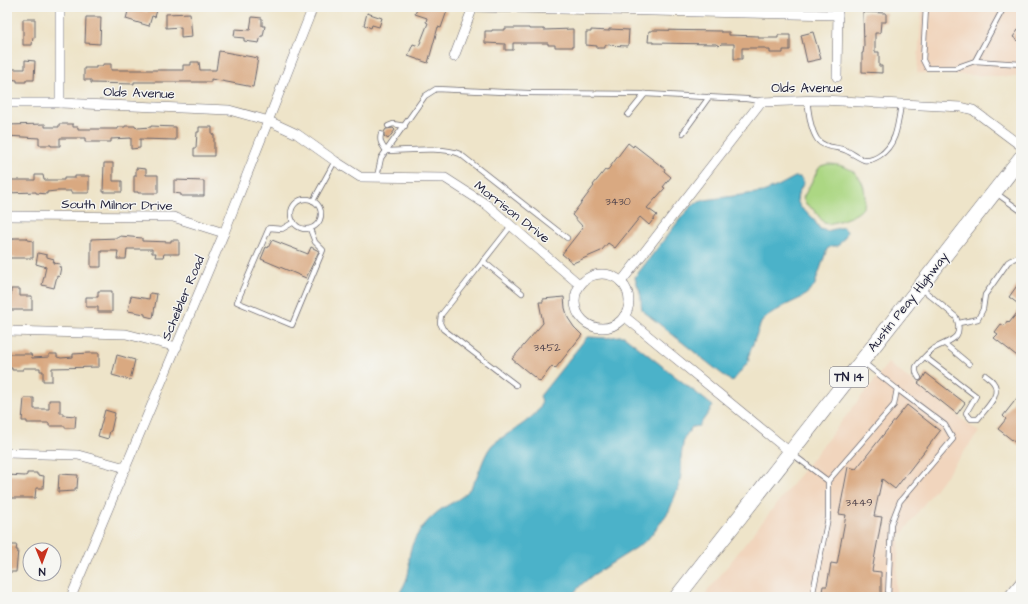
<svg xmlns="http://www.w3.org/2000/svg" width="1028" height="604" font-family="'Architects Daughter',sans-serif">
  <style>
    .built { fill: #f1d5bd }
    .green { fill: #acd783; stroke: #677c5f }
    .water { fill: #4bb2c9; stroke: #366a82 }
    .building { fill: #d9a981 }
    .lines { fill: none; stroke-linecap: round; stroke-linejoin: round }
    .lane-casing { stroke: #69666d; stroke-width: 6 }
    .street-casing { stroke: #69666d; stroke-width: 10 }
    .primary-casing { stroke: #69666d; stroke-width: 16 }
    .lane { stroke: #fff; stroke-width: 4.5 }
    .street { stroke: #fff; stroke-width: 9 }
    .primary { stroke: #fff; stroke-width: 15 }
    .labels { text-anchor: middle; dominant-baseline: central; stroke-width: 3; stroke-linejoin: round; paint-order: stroke }
    .number-label { font-size: 11px; fill: #50444c }
    .shield { fill: #f6f6f2; stroke: #626272; stroke-width: 1 }
    .shield-label { font-size: 12px; font-weight: bold; fill: #22223b }
    .street-label { font-size: 13px; fill: #22223b; stroke: #f6f6f2 }
  </style>
  <rect width="100%" height="100%" fill="#f6f6f2"/>
  <filter id="ink" filterUnits="userSpaceOnUse"><feTurbulence type="fractalNoise" baseFrequency=".025" numOctaves="2"/><feDisplacementMap in="SourceGraphic" scale="8" xChannelSelector="R" yChannelSelector="G"/><feConvolveMatrix kernelMatrix="1 2 1 2 8 2 1 2 1" color-interpolation-filters="sRGB"/></filter>
  <filter id="wash" filterUnits="userSpaceOnUse"><feTurbulence type="fractalNoise" baseFrequency=".012" numOctaves="4" result="noise"/><feDisplacementMap in="SourceGraphic" scale="16" xChannelSelector="R" yChannelSelector="G"/><feGaussianBlur stdDeviation="0.9" result="paint"/><feColorMatrix in="noise" values="0 0 0 0 0 0 0 0 0 0 0 0 0 0 0 0 0 1.4 0 .05"/><feComposite in="paint" operator="in"/></filter>
  <g filter="url(#wash)">
    <rect width="100%" height="100%" fill="#eee4c9"/>
    <g class="built">
      <polygon points="922,7 1021,7 1021,77 917,73"/>
      <polygon points="888,363 979,432 924,504 900,537 896,579 896,597 703,597"/>
    </g>
    <path class="green" d="M 828,164 C 848,164 865,175 865,197 C 865,202 864,208 860,211 C 854,217 836,222 828,224 L 824,223 L 814,210 L 806,204 L 803,198 L 819,168 L 821,166 Z"/>
    <g class="water">
      <path d="M 795,177 L 800,177 L 803,181 L 803,184 L 798,194 L 797,200 L 800,207 L 812,217 L 820,229 L 827,231 L 843,227 L 847,231 L 846,235 L 838,246 L 832,246 L 827,249 L 814,287 L 803,297 L 784,306 L 765,318 L 761,323 L 748,357 L 749,361 L 732,382 L 643,311 C 640,306 642,299 640,292 C 639,287 635,282 635,277 L 684,214 L 695,203 L 705,200 L 763,192 L 778,186 Z"/>
      <path d="M 619,336 L 624,336 L 713,406 L 699,426 L 692,427 L 684,438 L 681,457 L 681,475 L 679,486 L 669,511 L 659,525 L 647,540 L 636,548 L 593,575 L 582,584 L 570,597 L 397,597 C 402,589 408,580 409,569 C 410,566 409,563 409,560 C 409,555 411,547 413,543 C 419,529 431,516 443,508 C 451,503 461,499 468,491 C 480,478 481,458 492,445 C 502,435 551,413 540,396 L 587,337 L 590,337 L 606,338 Z"/>
    </g>
    <g id="blocks">
      <g class="building">
        <polygon points="129,7 148,12 149,7 158,7 155,17 152,16 149,26 126,19"/>
        <polygon points="418,7 436,7 447,11 441,28 438,27 428,63 408,56 413,44 419,46 428,23 426,22 427,18 415,14"/>
        <polygon points="863,12 886,13 886,22 881,22 880,33 875,33 875,52 879,52 879,66 882,66 882,73 862,72 862,53 863,53 864,46"/>
        <polygon points="190,13 192,37 181,38 181,27 166,28 166,14"/>
        <polygon points="367,13 382,18 379,27 372,25 371,28 364,25"/>
        <polygon points="86,17 101,17 100,44 85,43"/>
        <polygon points="252,17 262,18 262,26 265,26 263,36 261,36 259,43 244,41 244,38 234,37 235,29 250,30"/>
        <polygon points="23,19 35,19 35,38 33,37 32,45 23,45"/>
        <polygon points="1021,26 1021,43 1013,37"/>
        <polygon points="505,28 529,28 529,29 544,29 544,30 573,29 573,47 555,47 555,45 548,45 548,43 513,43 513,50 505,50 505,44 485,43 485,31 492,31 492,30 505,30"/>
        <polygon points="609,29 629,30 628,46 605,45 605,48 597,48 597,46 586,45 586,32 591,32 591,30 609,31"/>
        <polygon points="652,30 721,31 721,32 729,32 729,35 758,36 758,38 778,38 778,35 790,35 790,50 783,50 783,53 770,53 770,50 766,50 766,48 742,48 742,59 734,59 734,44 721,44 719,46 716,44 653,43 653,42 648,42 649,31 652,31"/>
        <polygon points="813,32 821,59 807,62 801,35"/>
        <polygon points="219,51 258,58 253,87 211,79 211,82 134,82 134,84 91,83 91,80 84,80 84,68 96,68 96,66 103,66 103,64 111,64 111,70 183,70 183,65 191,65 191,62 199,62 200,70 216,70"/>
        <polygon points="25,60 35,61 34,80 26,80 26,82 17,82 17,80 9,79 9,69 25,69"/>
        <polygon points="45,124 45,127 59,127 59,124 73,124 73,127 78,127 78,129 118,129 118,127 125,127 125,126 135,126 135,127 138,128 151,127 151,126 176,127 176,140 140,139 140,148 131,149 131,138 111,139 111,142 85,142 85,138 60,138 60,146 51,146 51,145 39,145 39,138 7,136 7,125"/>
        <polygon points="199,127 212,127 212,134 214,135 214,156 194,156 194,148 196,148 197,132 199,132"/>
        <polygon points="393,128 395,130 388,139 384,136 384,132 386,129"/>
        <polygon points="628,143 633,147 634,145 665,169 664,171 671,177 663,187 665,188 647,208 657,215 649,225 640,217 615,248 608,243 601,251 573,263 562,254 583,227 572,215 594,186 593,185 605,170 607,171"/>
        <polygon points="104,163 113,163 113,181 122,181 122,192 103,192"/>
        <polygon points="136,168 146,169 146,175 158,175 158,193 138,193 138,192 134,192 134,176 136,176"/>
        <polygon points="35,175 43,175 44,180 64,180 64,178 75,178 75,176 89,176 89,193 71,193 71,191 56,191 47,192 47,194 36,193 36,192 7,193 7,180 35,180"/>
        <polygon points="174,180 204,181 204,196 181,196 181,194 174,193"/>
        <polygon points="120,236 142,238 142,241 171,242 171,240 179,240 179,254 164,254 163,257 155,257 156,253 152,253 152,249 127,249 126,259 117,259 118,251 101,251 101,267 91,267 91,239 118,238 118,237 120,237"/>
        <polygon points="14,238 27,238 28,240 33,241 33,258 8,258 8,240 13,240"/>
        <polygon points="272,240 308,254 311,247 319,251 306,278 261,259 266,247 268,248"/>
        <polygon points="38,253 47,255 47,257 54,259 53,263 60,264 59,267 61,267 59,277 57,276 54,288 42,285 46,267 36,264"/>
        <polygon points="1021,280 1021,306 1009,297"/>
        <polygon points="11,289 20,289 20,296 32,296 32,310 7,310 7,296 11,295"/>
        <polygon points="98,291 112,291 112,312 98,312 98,307 86,307 86,297 98,297"/>
        <polygon points="150,293 157,294 153,318 145,316 145,314 128,311 131,296 149,299"/>
        <polygon points="564,297 565,308 568,318 574,327 582,335 555,369 552,366 540,382 512,359 543,323 539,302 543,302 543,299"/>
        <polygon points="1021,308 1021,359 994,338 998,334 995,332 1001,324 1004,326 1007,321 1009,323"/>
        <polygon points="89,353 99,353 99,367 52,368 52,381 43,381 43,371 40,371 40,368 23,368 23,370 12,370 12,368 7,368 7,354 31,354 32,358 49,357 49,354 57,354 57,357 61,358 73,357 73,354"/>
        <polygon points="117,355 135,360 130,380 112,375"/>
        <polygon points="926,373 965,403 957,414 918,383 922,380"/>
        <polygon points="1021,393 1021,447 998,429 1006,419 1003,416"/>
        <polygon points="24,398 34,398 34,409 49,409 49,400 60,400 60,413 63,413 63,415 76,416 75,428 65,428 65,426 49,426 49,423 27,423 27,421 22,421"/>
        <polygon points="907,405 940,431 895,489 882,479 874,516 882,517 872,571 881,572 881,597 821,597 823,586 827,586 831,563 837,564 846,515 839,514 848,467 856,469"/>
        <polygon points="105,410 115,413 111,431 110,431 108,439 98,436"/>
        <polygon points="27,473 37,473 37,475 44,476 43,488 36,488 35,498 7,498 7,475 25,476 27,475"/>
        <polygon points="59,474 78,475 77,488 75,488 75,491 58,492"/>
        <polygon points="7,545 17,545 16,550 18,550 16,572 7,572"/>
      </g>
    </g>
  </g>
  <g filter="url(#ink)">
    <use href="#blocks" fill-opacity="0" stroke="#69666d" stroke-width="1"/>
    <g class="lines">
      <g class="lane-casing">
        <g id="lane">
          <polyline points="926,7 923,60 927,68 955,68 975,61 1021,64"/>
          <polyline points="975,61 1004,7"/>
          <path d="M 807,100 C 809,113 810,128 817,139 C 822,147 834,147 842,149 C 850,151 856,157 864,160 C 869,161 874,159 879,156 C 897,145 898,123 901,104"/>
          <polyline points="628,115 645,94"/>
          <polyline points="388,126 393,124 405,126"/>
          <polyline points="683,133 709,97"/>
          <path d="M 381,134 C 379,142 382,145 386,151 C 407,151 440,146 460,154 L 567,238"/>
          <polyline points="377,177 381,158 425,96 436,89 529,93 645,94 746,99 761,101"/>
          <polyline points="996,193 1021,211"/>
          <circle cx="306" cy="214" r="15"/>
          <polyline points="313,201 335,161"/>
          <polyline points="294,222 282,229 269,228 237,302 292,325 323,250 315,242 310,229"/>
          <polyline points="511,226 441,315 440,323 443,329 516,385"/>
          <polyline points="483,261 522,293"/>
          <polyline points="959,323 978,319 983,309 985,295 999,275 1008,262 1013,259 1021,256"/>
          <polyline points="945,344 969,364"/>
          <path d="M 925,357 L 976,396 L 966,413 L 971,419 L 978,419 C 985,409 1003,394 993,382 C 991,379 987,377 985,375"/>
          <path d="M 919,378 C 917,375 915,371 916,367 C 918,363 930,351 933,349 C 949,340 965,340 956,317 L 921,288"/>
          <polyline points="791,453 828,481 828,518 812,597"/>
          <polyline points="828,481 894,405 897,389 863,362"/>
          <polyline points="888,597 891,524 900,501 953,439 945,425 897,389"/>
        </g>
      </g>
      <g class="street-casing">
        <g id="street">
          <polyline points="473,7 838,15"/>
          <polyline points="454,57 473,7"/>
          <polyline points="837,77 838,7"/>
          <polyline points="7,103 60,103 229,110 269,121 297,134 335,161 360,177 445,178 487,205 580,285"/>
          <polyline points="60,103 60,7"/>
          <polyline points="7,216 173,217 224,233"/>
          <circle cx="602" cy="301" r="27"/>
          <polyline points="621,282 761,102 821,100 961,107 973,110 1021,146"/>
          <polyline points="624,316 790,452"/>
          <polyline points="7,331 126,334 177,347"/>
          <polyline points="7,453 78,455 126,468"/>
          <polyline points="71,597 224,233 313,7"/>
          <polyline points="1008,597 1021,581"/>
        </g>
      </g>
      <g class="primary-casing">
        <polyline id="primary" points="677,597 1021,158"/>
      </g>
      <use href="#lane" class="lane"/>
      <use href="#street" class="street"/>
      <use href="#primary" class="primary"/>
    </g>
  </g>
  <g class="labels">
    <g class="number-label">
      <text x="618" y="201">3430</text>
      <text x="547" y="347">3452</text>
      <text x="859" y="502">3449</text>
    </g>
    <rect class="shield" x="830" y="367" width="38" height="20" rx="3"/>
    <g class="shield-label">
      <text x="849" y="377">TN 14</text>
    </g>
    <g class="street-label">
      <text x="807" y="88">Olds Avenue</text>
      <text transform="translate(139 93) rotate(2)">Olds Avenue</text>
      <text transform="translate(117 205) rotate(1)">South Milnor Drive</text>
      <text transform="translate(512 212) rotate(38)">Morrison Drive</text>
      <text transform="translate(183 298) rotate(-67)">Scheibler Road</text>
      <text transform="translate(908 302) rotate(-52)">Austin Peay Highway</text>
    </g>
  </g>
  <rect width="1028" height="604" fill="none" stroke="#f6f6f2" stroke-width="24"/>
  <g transform="translate(42 562) rotate(179)"><circle r="19" fill="#f6f6f2" stroke="#a1a1a9"/>
  <path d="M0-3L7 15L0 10L-7 15Z" fill="#c8321e"/>
  <text y="-6" font-size="11" font-weight="bold" text-anchor="middle" fill="#22223b">N</text>
  </g>
</svg>
